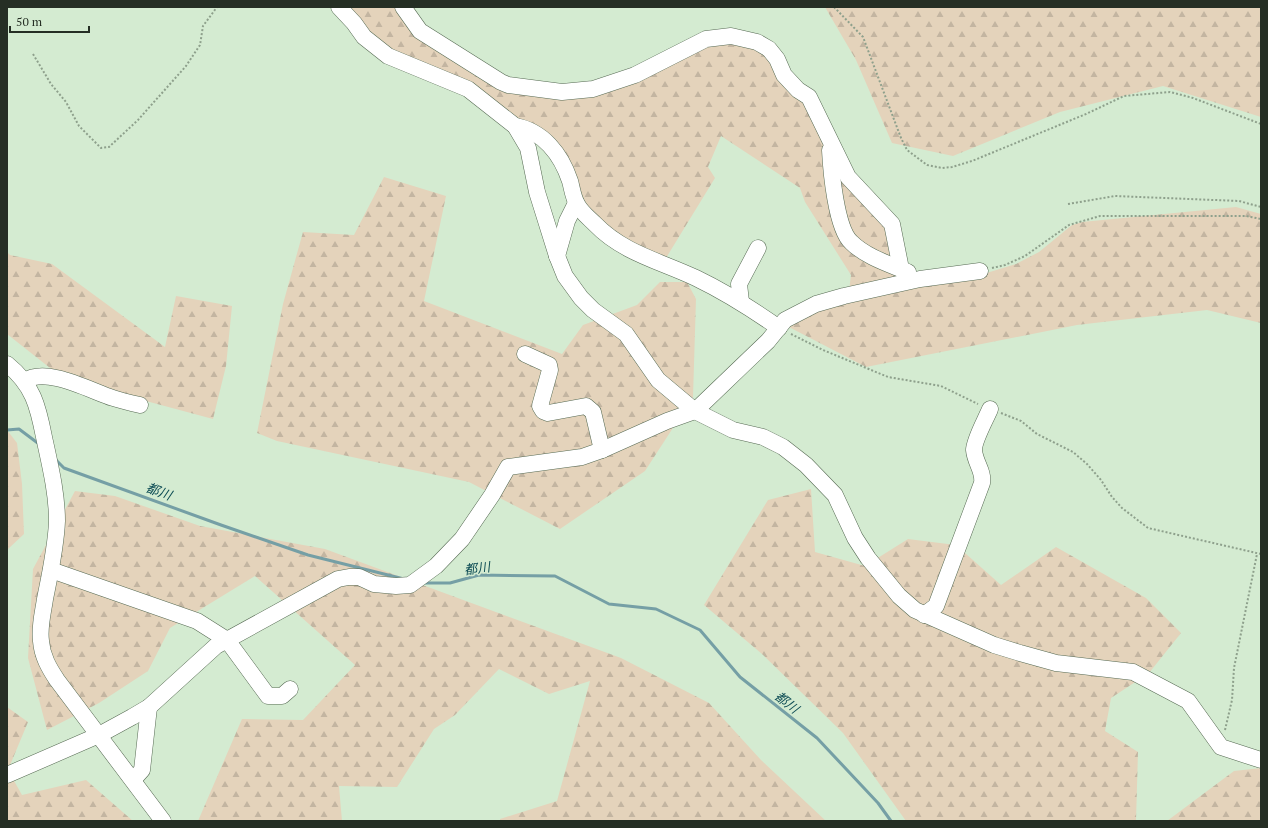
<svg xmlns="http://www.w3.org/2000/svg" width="1268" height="828" font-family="'PT Serif','Noto Sans JP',serif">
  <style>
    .forest { fill: url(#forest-firs) }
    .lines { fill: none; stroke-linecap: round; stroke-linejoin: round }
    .stream { stroke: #759fa5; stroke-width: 3 }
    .minor-casing { stroke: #566a53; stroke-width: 17 }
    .path { stroke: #8ea08c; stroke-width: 2; stroke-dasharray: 2 2; stroke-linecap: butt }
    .minor { stroke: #fff; stroke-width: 16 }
    .labels { text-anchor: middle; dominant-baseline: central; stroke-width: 3; stroke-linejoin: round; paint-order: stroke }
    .water-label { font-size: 13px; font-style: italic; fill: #0d4c54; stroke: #d4ebd1 }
  </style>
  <defs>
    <pattern id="forest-firs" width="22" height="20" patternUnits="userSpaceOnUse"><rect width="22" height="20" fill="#e4d3bb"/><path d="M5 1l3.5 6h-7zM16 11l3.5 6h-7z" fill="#c3b5a1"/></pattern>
  </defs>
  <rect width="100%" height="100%" fill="#d4ebd1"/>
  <g class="forest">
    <polygon points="344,7 400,7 501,85 558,95 710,41 760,47 801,95 890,228 910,277 849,291 851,275 805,202 800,188 721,136 708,167 715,178 666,258 613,237 595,219 549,138 385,53"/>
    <polygon points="825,7 1261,7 1261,117 1163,86 1060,112 953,156 892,143 856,60"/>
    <polygon points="384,177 446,196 424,301 562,354 583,325 637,305 660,282 687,282 696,299 693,397 645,471 560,529 469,482 277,441 257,433 283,304 303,232 354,235"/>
    <polygon points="1236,207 1261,214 1261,323 1207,310 1077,325 866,367 787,326 825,305 980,275 1016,264 1039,252 1072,225 1082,222"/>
    <polygon points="7,252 10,255 52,264 165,347 176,296 232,306 226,366 213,419 64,379 7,334"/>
    <polygon points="7,430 17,443 22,484 24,534 7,550"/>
    <polygon points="811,489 815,552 865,566 908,539 956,545 1001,585 1056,547 1146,598 1181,633 1149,673 1111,698 1105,731 1138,752 1136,821 906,821 843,733 762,654 704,605 768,500"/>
    <polygon points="75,491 115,496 200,526 325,549 621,658 709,703 761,760 826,821 500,821 500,819 557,801 590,681 549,694 499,669 455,715 434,729 397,787 339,786 342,821 198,821 242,719 303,720 355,665 255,576 170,628 148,671 99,703 47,730 28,658 33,569"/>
    <polygon points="7,707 28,722 8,770 22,795 86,780 133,821 7,821"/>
    <polygon points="1261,768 1261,821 1167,821 1234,771"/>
  </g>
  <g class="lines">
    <g class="stream">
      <polyline points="7,430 19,429 39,444"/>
      <polyline points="55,459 64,468 221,525 308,555 404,579"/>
      <polyline points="423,583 450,583 479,575 555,576 609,604 656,609 700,630 740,677 817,738 878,803 891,821"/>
    </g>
    <g class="minor-casing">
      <g id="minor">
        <polyline points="339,7 354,23 364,37 388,56 468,89 515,126 528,148 537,192 557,256 565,276 581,298 593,310 626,334 658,380 695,411 733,430 763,437 783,447 806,465 835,495 855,538 868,558 899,596 915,610 994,645 1020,653 1056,663 1133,672 1188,701 1221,747 1261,760"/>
        <polyline points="403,7 420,31 501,82 508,85 562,92 593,89 635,75 706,39 731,36 757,42 769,49 777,59 784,75 798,90 809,97 848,177 892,224 901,269"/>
        <path d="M 515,126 C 543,131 561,154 570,181 C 572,188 573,197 577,204 C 581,212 589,218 595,224 C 623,253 660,261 696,278 C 725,292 752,309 779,328"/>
        <path d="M 830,150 C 831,170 836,228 851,242 C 866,257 889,264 908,272"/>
        <polyline points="557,256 567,221 576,203"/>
        <polyline points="741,302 739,284 758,248"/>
        <polyline points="525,354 549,365 550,370 540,406 543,411 548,413 586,406 593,412 602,450"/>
        <path d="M 7,364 C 33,385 38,406 44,437 C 50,465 57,493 57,521 C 56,547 50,574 45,599 C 43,613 39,627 41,641 C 42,656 49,668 57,680 L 163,821"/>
        <path d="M 25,381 C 46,366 91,391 113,398 C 122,401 131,403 140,405"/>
        <polyline points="51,570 197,621 227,640 268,696 282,696 290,689"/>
        <path d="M 924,615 L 936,606 L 982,483 C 984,471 975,463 974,450 C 974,440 986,419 990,409"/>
        <polyline points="7,775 99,735 132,717 149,707 216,646 338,579 349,577 359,577 374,584 396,586 410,585 436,566 462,539 492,495 508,467 582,457 602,450 667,421 695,411 768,341 785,320 816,304 844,296 920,279 980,271"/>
        <polyline points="133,780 142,770 149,707"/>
      </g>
    </g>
    <g class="path">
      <polyline points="545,7 565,7"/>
      <polyline points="834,7 863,37 901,138 907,150 927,165 942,168 952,167 972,161 1086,114 1124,96 1170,92 1193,98 1261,124"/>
      <polyline points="33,54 51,84 66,102 79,126 101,148 109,147 138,120 186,66 200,45 203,26 217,7"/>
      <polyline points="1068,204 1115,196 1239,201 1261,207"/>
      <polyline points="992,268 1005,265 1025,256 1069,225 1100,216 1246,216 1261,219"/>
      <polyline points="791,334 823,350 888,377 941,386 978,404"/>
      <polyline points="1001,413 1021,421 1037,434 1073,452 1087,464 1101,480 1112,497 1122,508 1148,528 1261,554"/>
      <polyline points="1225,730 1232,700 1234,668 1257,554"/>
    </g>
    <use href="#minor" class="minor"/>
  </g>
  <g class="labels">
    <g class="water-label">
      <text transform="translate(159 491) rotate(20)">都川</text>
      <text transform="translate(477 568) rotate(-8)">都川</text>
      <text transform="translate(787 702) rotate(38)">都川</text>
    </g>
  </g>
  <rect width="1268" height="828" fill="none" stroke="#252e24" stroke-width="16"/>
  <path d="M10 26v6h79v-6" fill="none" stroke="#252e24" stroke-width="2"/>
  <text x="16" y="26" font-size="12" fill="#252e24" stroke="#d4ebd1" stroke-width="3" paint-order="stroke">50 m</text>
</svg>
